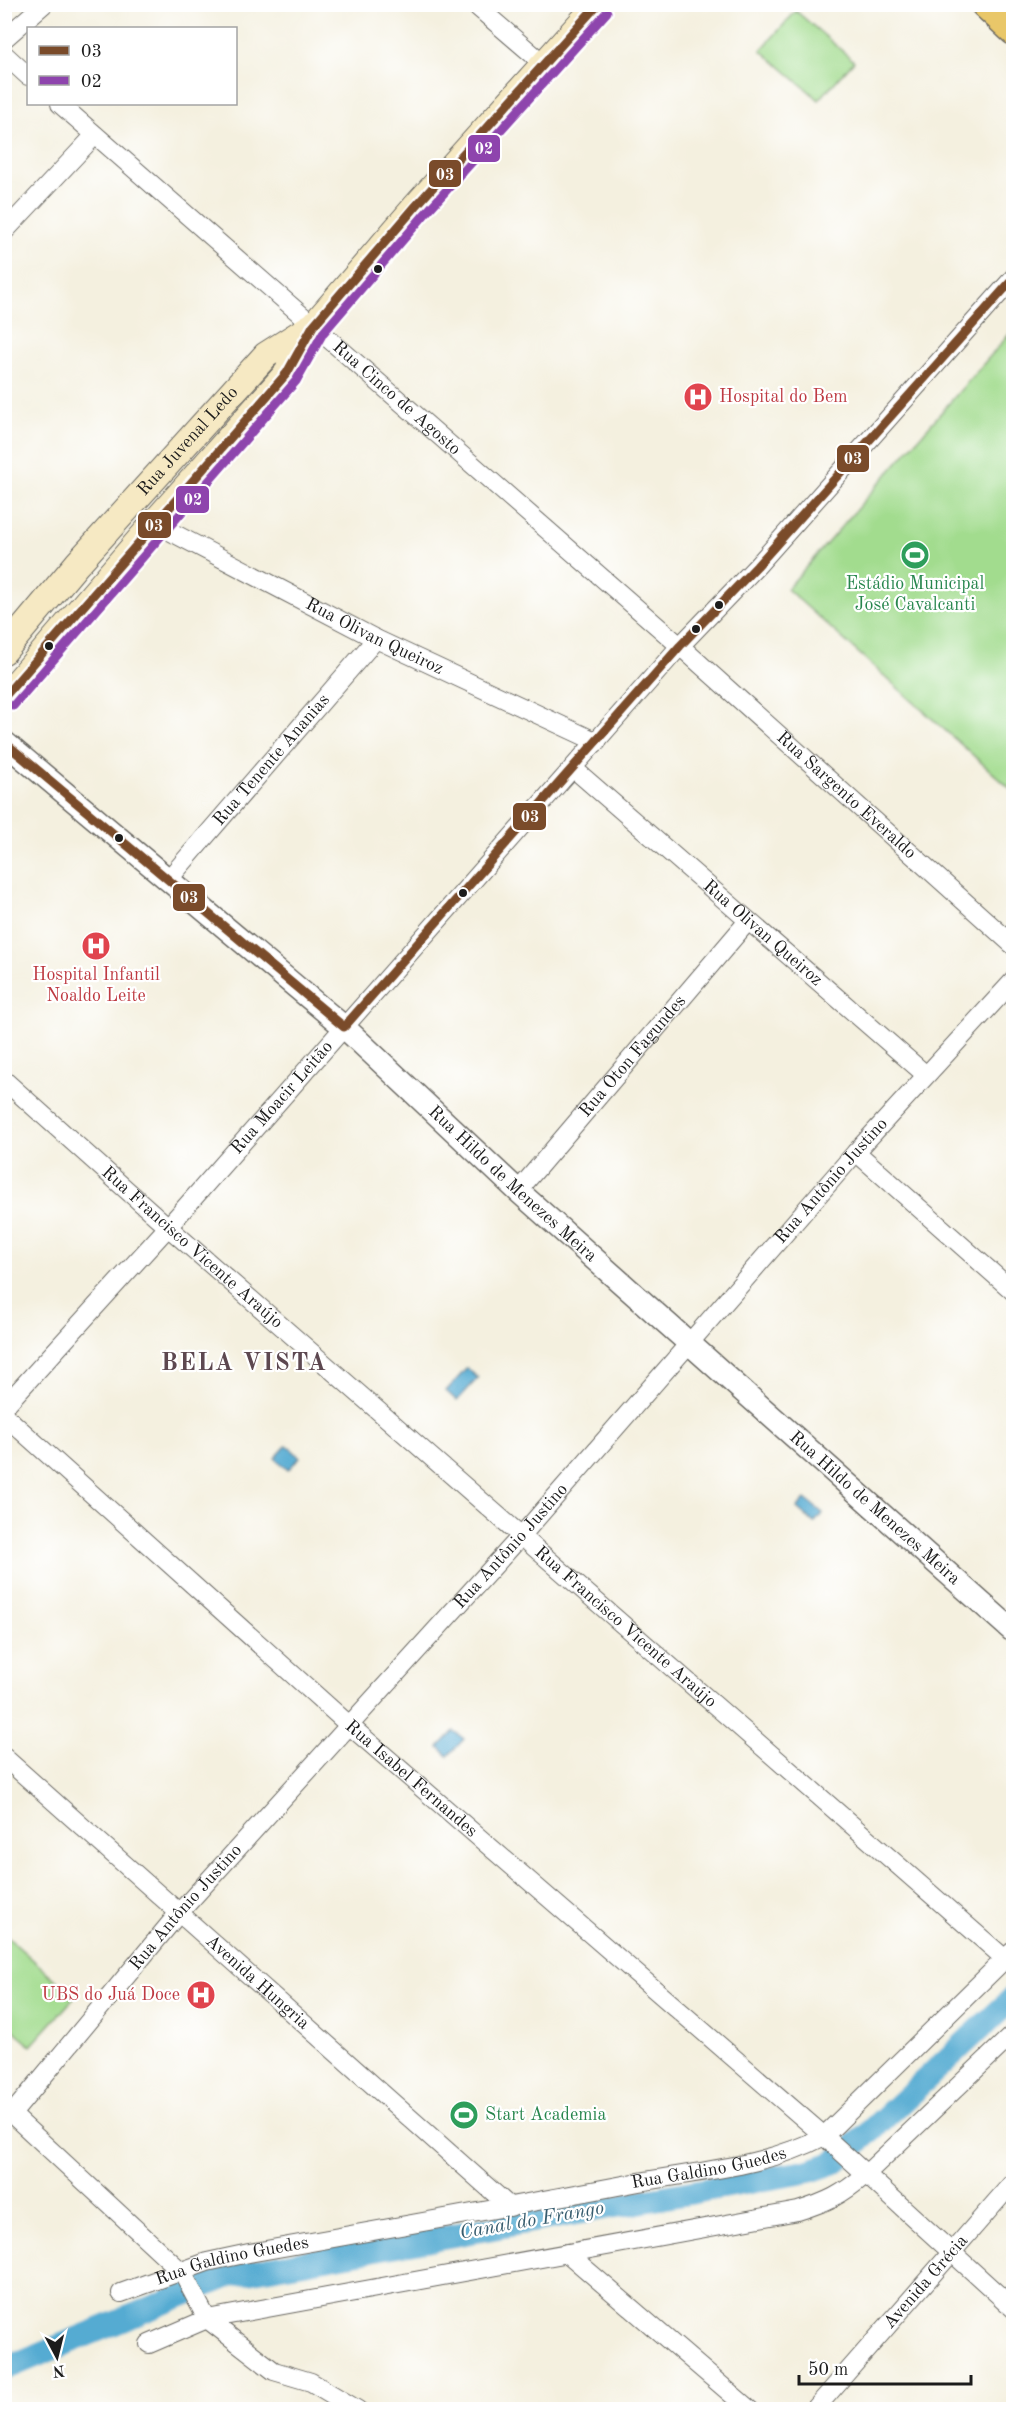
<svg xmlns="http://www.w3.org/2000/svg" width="1018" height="2414" font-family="'Old Standard TT',serif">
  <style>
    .green { fill: #a2dc8e; stroke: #5f7c55; stroke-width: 1.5 }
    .water { fill: #55abd2; stroke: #386477; stroke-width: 1.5 }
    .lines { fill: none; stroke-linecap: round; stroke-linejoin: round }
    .canal { stroke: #55abd2; stroke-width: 24 }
    .minor-casing { stroke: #686660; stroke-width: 20 }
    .tertiary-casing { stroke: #686660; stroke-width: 25 }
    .secondary-casing { stroke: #686660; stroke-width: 28 }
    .primary-casing { stroke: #686660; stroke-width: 31 }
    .minor { stroke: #fff; stroke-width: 18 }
    .tertiary { stroke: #fff; stroke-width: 22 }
    .secondary { stroke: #f6e9c3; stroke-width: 26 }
    .primary { stroke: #e9c769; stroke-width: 28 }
    .bus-1-casing { stroke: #fff; stroke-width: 14 }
    .bus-2-casing { stroke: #fff; stroke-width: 14 }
    .bus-1 { stroke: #7a4b2a; stroke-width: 9 }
    .bus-2 { stroke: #8e44ad; stroke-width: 9 }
    .bus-dot { fill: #1c1c1c; stroke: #fff; stroke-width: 2 }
    .labels { text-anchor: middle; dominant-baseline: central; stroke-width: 4.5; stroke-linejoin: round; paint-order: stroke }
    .health-label { font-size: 18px; fill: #be3a42; stroke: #fff; text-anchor: start }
    .street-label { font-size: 18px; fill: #1c1c1c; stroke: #fff }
    .leisure-label { font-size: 18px; fill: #27864d; stroke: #fff }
    .water-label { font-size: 20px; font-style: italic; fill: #365c6e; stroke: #fff }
    .district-label { font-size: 24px; font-weight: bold; letter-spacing: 1.5px; fill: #5d4850; stroke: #fff }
    .line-badge { stroke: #fff; stroke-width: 2 }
    .badge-label { font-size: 16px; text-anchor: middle; font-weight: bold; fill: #fff }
  </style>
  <rect width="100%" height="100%" fill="#fff"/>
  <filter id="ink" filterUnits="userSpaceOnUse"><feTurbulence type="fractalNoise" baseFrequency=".0167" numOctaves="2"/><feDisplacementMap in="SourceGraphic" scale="12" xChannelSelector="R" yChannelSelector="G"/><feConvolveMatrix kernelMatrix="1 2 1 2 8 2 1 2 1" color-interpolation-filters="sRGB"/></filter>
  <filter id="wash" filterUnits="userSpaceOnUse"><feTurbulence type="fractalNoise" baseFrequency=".008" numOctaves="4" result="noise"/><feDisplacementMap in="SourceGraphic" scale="24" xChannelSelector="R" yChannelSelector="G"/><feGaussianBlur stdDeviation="1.35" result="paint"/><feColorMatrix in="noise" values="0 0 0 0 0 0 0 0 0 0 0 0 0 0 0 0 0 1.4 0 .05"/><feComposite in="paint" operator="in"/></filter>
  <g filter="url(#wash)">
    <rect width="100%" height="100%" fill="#f4f0df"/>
    <g class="green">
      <polygon points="796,11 854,61 819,100 761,50"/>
      <polygon points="1013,330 1013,791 787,589"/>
      <polygon points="5,1935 75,1997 31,2046 5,2022"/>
    </g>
    <g class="water">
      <polygon points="467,1368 478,1378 457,1401 446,1391"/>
      <polygon points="287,1445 300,1457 288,1470 275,1458"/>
      <polygon points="805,1499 823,1513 814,1523 797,1508"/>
      <polygon points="454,1731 464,1739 448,1756 439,1747"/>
    </g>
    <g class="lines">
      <polyline class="canal" points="4,2369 231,2275 810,2171 833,2163 850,2150 1014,1997"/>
    </g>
  </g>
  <g filter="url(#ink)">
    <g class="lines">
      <g class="minor-casing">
        <g id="minor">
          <polyline points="474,4 545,65"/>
          <polyline points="4,39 44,4"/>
          <polyline points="4,54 28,76"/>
          <path id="s1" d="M 60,104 L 680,646 L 1014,946"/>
          <polyline points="4,232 95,135"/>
          <path id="s2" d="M 154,523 L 376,639 L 597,742"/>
          <path id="s3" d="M 574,769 L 926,1075"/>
          <path id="s4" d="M 167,881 L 376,639"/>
          <path id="s5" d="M 4,1080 L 168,1227 L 1004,1958"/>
          <polyline points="856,1152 1014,1292"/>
          <path id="s6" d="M 518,1191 L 748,921"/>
          <path id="s7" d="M 4,1407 L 168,1227 L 680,646 L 757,566 L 1014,277"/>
          <path id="s8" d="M 4,1415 L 349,1725 L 824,2136 L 1014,2309"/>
          <path id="s9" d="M 4,1757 L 510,2207"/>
          <polyline points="4,2107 182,2272 207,2319 274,2371 311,2382 358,2410"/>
          <path id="s10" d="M 12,2114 L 178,1914 L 522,1535 L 856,1152 L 1014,980"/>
          <polyline points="567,2253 750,2410"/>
          <path id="s11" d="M 121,2293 L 207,2262 L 249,2253 C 379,2230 509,2207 639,2182 C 700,2171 769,2166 824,2136 L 1014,1950"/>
          <path d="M 149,2344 L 207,2319 L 798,2211 C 827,2202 842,2195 865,2175 L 1014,2033"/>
          <path id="s12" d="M 814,2410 L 1014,2181"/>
        </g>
      </g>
      <g class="tertiary-casing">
        <g id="tertiary">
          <path id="s13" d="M 4,742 L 344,1027 L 518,1191 L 1014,1632"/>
        </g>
      </g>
      <g class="secondary-casing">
        <g id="secondary">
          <path id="s14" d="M 4,651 L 77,564 L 266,355 L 310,327"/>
          <polyline points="4,698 154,523 287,373 313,326 416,206 598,4"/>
        </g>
      </g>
      <g class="primary-casing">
        <polyline id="primary" points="985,4 1014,31"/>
      </g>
      <use href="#minor" class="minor"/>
      <use href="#tertiary" class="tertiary"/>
      <use href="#secondary" class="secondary"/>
      <use href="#primary" class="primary"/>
      <g class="bus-1-casing">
        <g id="bus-1">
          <polyline points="4,697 287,373 313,326 416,206 598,4"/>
          <polyline points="4,742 344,1027 680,646 757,566 1014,278"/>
        </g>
      </g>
      <g class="bus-2-casing">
        <polyline id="bus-2" points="13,706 296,381 323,333 425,214 607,12"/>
      </g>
      <use href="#bus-1" class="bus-1"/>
      <use href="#bus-2" class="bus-2"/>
    </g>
  </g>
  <defs>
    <g id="hospital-disc" transform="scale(1.5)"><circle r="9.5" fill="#e0444e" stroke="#fff"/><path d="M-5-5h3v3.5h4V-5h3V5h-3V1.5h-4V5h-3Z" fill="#fff"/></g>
    <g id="stadium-disc" transform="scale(1.5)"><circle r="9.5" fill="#2e9e5b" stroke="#fff"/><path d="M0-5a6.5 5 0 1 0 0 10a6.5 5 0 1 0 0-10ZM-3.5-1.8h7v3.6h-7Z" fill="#fff"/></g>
  </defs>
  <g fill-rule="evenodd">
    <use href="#hospital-disc" x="698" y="397"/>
    <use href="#stadium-disc" x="915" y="555"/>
    <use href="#hospital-disc" x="96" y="946"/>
    <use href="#hospital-disc" x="201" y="1995"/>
    <use href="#stadium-disc" x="464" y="2115"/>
  </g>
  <g class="bus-dot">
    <circle cx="378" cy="269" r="5"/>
    <circle cx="719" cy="605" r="5"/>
    <circle cx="696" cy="629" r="5"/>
    <circle cx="49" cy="646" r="5"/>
    <circle cx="119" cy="838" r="5"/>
    <circle cx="463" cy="893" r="5"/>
  </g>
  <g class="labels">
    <g class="health-label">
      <text x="719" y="397">Hospital do Bem</text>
      <text x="96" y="975" text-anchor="middle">Hospital Infantil<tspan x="96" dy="21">Noaldo Leite</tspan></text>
      <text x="180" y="1995" text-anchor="end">UBS do Juá Doce</text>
    </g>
    <g class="street-label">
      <text stroke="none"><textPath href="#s1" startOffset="447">Rua Cinco de Agosto</textPath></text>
      <text stroke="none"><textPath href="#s14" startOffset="279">Rua Juvenal Ledo</textPath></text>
      <text stroke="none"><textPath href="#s2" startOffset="248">Rua Olivan Queiroz</textPath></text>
      <text stroke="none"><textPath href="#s4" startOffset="160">Rua Tenente Ananias</textPath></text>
      <text stroke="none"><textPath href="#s1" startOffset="1047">Rua Sargento Everaldo</textPath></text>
      <text stroke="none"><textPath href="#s3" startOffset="250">Rua Olivan Queiroz</textPath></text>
      <text stroke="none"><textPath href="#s6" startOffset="177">Rua Oton Fagundes</textPath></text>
      <text stroke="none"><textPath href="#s7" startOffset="416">Rua Moacir Leitão</textPath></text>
      <text stroke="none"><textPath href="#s10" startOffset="1242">Rua Antônio Justino</textPath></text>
      <text stroke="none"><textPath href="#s13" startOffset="674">Rua Hildo de Menezes Meira</textPath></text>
      <text stroke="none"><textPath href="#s5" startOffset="252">Rua Francisco Vicente Araújo</textPath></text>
      <text stroke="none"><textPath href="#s13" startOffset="1160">Rua Hildo de Menezes Meira</textPath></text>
      <text stroke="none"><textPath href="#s10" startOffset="756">Rua Antônio Justino</textPath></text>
      <text stroke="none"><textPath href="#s5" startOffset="828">Rua Francisco Vicente Araújo</textPath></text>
      <text stroke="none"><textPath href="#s8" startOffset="546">Rua Isabel Fernandes</textPath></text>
      <text stroke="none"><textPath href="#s10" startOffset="270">Rua Antônio Justino</textPath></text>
      <text stroke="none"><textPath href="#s9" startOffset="339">Avenida Hungria</textPath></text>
      <text stroke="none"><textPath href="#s11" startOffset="602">Rua Galdino Guedes</textPath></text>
      <text stroke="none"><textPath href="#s11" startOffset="116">Rua Galdino Guedes</textPath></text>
      <text stroke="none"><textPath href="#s12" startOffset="170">Avenida Grécia</textPath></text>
    </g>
    <g class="leisure-label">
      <text x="915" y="584">Estádio Municipal<tspan x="915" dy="21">José Cavalcanti</tspan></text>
      <text x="485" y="2115" text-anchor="start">Start Academia</text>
    </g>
    <g class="water-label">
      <text transform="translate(532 2221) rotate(-10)">Canal do Frango</text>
    </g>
    <g class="district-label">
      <text x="244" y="1364">BELA VISTA</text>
    </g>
  </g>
  <g class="line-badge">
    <rect x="467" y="134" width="34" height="29" rx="6" fill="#8e44ad"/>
    <rect x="428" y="159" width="34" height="29" rx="6" fill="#7a4b2a"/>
    <rect x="836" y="444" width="34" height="29" rx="6" fill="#7a4b2a"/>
    <rect x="175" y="485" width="35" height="29" rx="6" fill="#8e44ad"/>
    <rect x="137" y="511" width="35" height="28" rx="6" fill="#7a4b2a"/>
    <rect x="512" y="802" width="35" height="29" rx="6" fill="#7a4b2a"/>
    <rect x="172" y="883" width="34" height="29" rx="6" fill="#7a4b2a"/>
  </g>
  <g class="badge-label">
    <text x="484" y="154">02</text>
    <text x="445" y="180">03</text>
    <text x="853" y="464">03</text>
    <text x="193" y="505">02</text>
    <text x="154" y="531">03</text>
    <text x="530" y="822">03</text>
    <text x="189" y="903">03</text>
  </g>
  <rect width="1018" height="2414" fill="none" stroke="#fff" stroke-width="24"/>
  <rect x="27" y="27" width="210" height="78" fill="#ffffff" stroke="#a4a4a4" stroke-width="1.5"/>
  <rect x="39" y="46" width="30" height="9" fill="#7a4b2a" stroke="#a4a4a4" stroke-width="1.5"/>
  <text x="81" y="57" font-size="18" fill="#1c1c1c">03</text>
  <rect x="39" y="76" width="30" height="9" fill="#8e44ad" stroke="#a4a4a4" stroke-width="1.5"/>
  <text x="81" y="87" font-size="18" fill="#1c1c1c">02</text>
  <g transform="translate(57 2357) rotate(173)" stroke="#ffffff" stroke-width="4.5" paint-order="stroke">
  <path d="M0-4.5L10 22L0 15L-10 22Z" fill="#1c1c1c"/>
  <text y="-9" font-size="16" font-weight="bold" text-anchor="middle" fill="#1c1c1c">N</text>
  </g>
  <path d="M799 2375v9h172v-9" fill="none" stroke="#1c1c1c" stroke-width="3"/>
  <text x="808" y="2375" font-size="18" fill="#1c1c1c" stroke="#ffffff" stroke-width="4.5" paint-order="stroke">50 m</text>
</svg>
